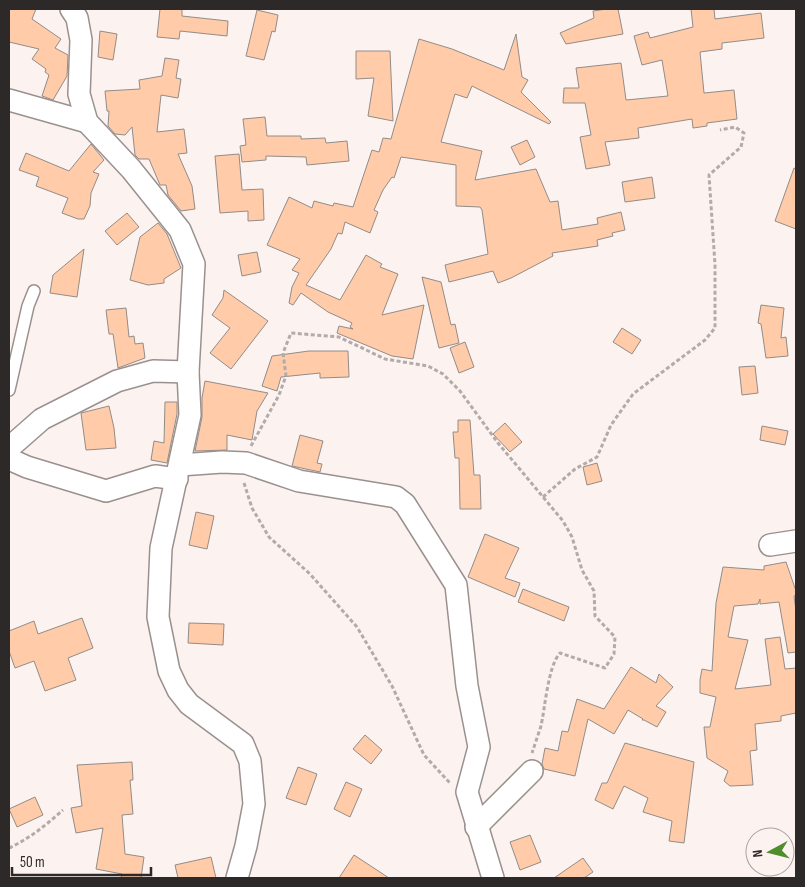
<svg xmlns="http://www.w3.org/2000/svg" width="805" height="887" font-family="'Sofia Sans Condensed',sans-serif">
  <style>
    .building { fill: #ffcba8; stroke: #938c88 }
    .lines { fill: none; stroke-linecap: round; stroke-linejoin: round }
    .service-casing { stroke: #9a918f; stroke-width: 14 }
    .minor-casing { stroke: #9a918f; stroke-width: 24 }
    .path { stroke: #b2abaa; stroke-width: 3; stroke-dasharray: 4 2.5; stroke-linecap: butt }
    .service { stroke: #fff; stroke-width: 11 }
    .minor { stroke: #fff; stroke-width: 21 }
  </style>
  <rect width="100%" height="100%" fill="#fcf3f1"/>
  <g class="building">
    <polygon points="9,9 36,9 32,19 61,39 55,48 68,55 67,76 53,100 42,96 49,75 45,72 46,69 32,59 39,49 9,42"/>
    <polygon points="160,9 182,9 182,16 228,21 227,36 180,31 179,39 157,37"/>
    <polygon points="607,9 618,9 623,34 566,44 560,33 594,18 593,11"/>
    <polygon points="691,9 714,9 715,19 761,13 764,38 722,43 722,49 700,52 704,93 734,90 737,119 707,123 707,126 693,128 692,119 638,128 639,138 605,142 610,165 586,169 580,137 591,135 585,103 563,103 564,88 579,88 576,68 621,63 626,100 668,96 662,60 642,65 634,36 648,32 650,38 693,27"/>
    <polygon points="257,10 278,15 275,32 272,31 264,60 246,56"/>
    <polygon points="100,31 117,34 113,60 98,57"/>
    <polygon points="516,34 522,77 528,80 521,92 551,122 549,124 472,86 467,98 455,94 441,142 482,151 475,180 536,169 550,202 558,201 562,230 598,224 597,218 621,212 625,230 612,233 613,236 597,240 598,246 552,253 553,256 511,278 498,283 493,271 449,282 445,265 488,254 482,210 480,207 456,206 456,165 401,157 394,178 392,177 383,190 374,210 378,212 370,233 345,222 342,234 338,233 331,249 306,285 340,300 366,255 382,264 380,267 398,274 382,315 424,305 413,359 392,356 337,333 339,326 353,329 350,327 352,323 328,312 301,293 293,305 289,303 292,287 299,273 292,270 300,259 267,245 289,197 312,208 314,201 333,206 334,203 353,207 372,150 379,152 383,138 391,139 419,39 452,49 504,70"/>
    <polygon points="356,51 390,51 393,121 368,116 374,78 356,79"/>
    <polygon points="165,58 179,60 176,78 181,79 178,98 161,95 157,132 184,129 187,153 178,154 192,186 195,209 181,211 168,195 166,185 160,185 149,159 139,159 135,155 132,127 125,135 115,134 108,126 109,111 107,111 105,91 140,89 139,80 162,76"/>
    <polygon points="265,117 267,136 301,136 301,139 325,138 326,143 347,141 349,161 307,165 306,157 266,156 266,160 242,162 240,146 246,145 243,119"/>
    <polygon points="527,140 535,157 520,165 511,147"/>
    <polygon points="91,144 104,160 93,172 99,174 91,193 90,206 84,219 78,219 62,213 68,198 36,186 39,177 19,170 26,153 69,171"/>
    <polygon points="239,154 242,190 263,189 264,220 248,221 248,211 220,213 215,156"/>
    <polygon points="794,168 796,169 796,229 775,221"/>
    <polygon points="652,177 655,198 625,202 622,182"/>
    <polygon points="127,213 139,227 117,245 105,231"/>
    <polygon points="158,223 167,234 181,268 164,279 164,283 148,285 130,280 140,237"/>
    <polygon points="84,249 77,297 50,293 53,275"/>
    <polygon points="257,252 261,272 242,276 238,255"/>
    <polygon points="422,277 441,282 451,325 455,324 459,343 439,348"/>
    <polygon points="224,290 268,321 231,369 210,353 230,328 212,315 223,298"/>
    <polygon points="761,305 784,308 781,338 786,337 788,356 766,358 761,324 758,323"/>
    <polygon points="126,308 129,337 134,336 135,344 143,343 145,358 118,368 113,334 109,334 106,310"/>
    <polygon points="622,328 641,340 632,354 613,342"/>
    <polygon points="465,342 474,367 459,373 450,348"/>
    <polygon points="309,351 348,351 349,377 320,378 320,373 281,377 277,391 262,386 272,356"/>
    <polygon points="755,366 758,393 742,395 739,367"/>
    <polygon points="205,381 268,393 257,411 252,440 227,435 227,450 195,451 202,417 202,398"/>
    <polygon points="165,402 177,402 177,414 167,463 151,460 154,441 164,443"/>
    <polygon points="109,406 114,428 116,448 86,450 81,413"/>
    <polygon points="458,420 470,420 474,475 480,475 481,509 460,509 459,458 455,458 453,432 458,432"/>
    <polygon points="505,423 522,442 510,452 493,434"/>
    <polygon points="762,426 788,431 785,445 760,440"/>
    <polygon points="300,435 323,441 317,463 322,464 320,472 292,466"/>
    <polygon points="597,463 602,481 587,485 583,467"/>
    <polygon points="196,512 214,516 207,549 189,545"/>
    <polygon points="485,534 519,548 505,578 520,583 515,597 468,577"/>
    <polygon points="786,562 796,591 796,595 794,596 796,611 796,652 788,653 779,602 760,604 760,599 758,604 734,606 728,637 748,640 735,689 771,685 765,639 780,637 785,669 796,668 796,713 781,716 781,721 755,724 757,750 750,751 753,785 730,786 724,781 728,771 707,758 704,727 710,727 716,697 700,693 700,680 702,669 712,671 716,603 723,567 764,570 764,566"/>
    <polygon points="523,589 569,607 564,621 518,602"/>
    <polygon points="82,618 93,648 68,658 76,680 45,691 34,661 15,668 9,651 9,631 34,621 38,634"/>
    <polygon points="189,623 224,624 223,645 188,643"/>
    <polygon points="631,667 656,683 659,674 673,687 656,706 666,712 657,727 644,720 642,720 643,719 628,710 614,734 588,719 575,776 544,769 542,764 545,748 558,751 562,731 568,732 577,699 604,709"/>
    <polygon points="365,735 382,750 371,764 353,749"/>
    <polygon points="625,743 694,762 684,843 669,841 672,821 643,812 648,798 624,786 613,809 595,800 602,783 607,783"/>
    <polygon points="132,762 133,780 130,780 133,814 122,815 125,854 144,857 141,878 121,878 122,874 96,869 103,828 76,833 71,808 82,806 77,765"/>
    <polygon points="298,767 317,774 306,805 286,798"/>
    <polygon points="346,782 362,789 350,817 334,809"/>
    <polygon points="35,797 43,815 17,827 9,809"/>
    <polygon points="530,835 541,862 520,870 510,842"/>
    <polygon points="354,855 389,878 339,878"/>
    <polygon points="211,857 216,878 178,878 175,865"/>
    <polygon points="583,858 593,872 584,878 554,878"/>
  </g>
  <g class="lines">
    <g class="service-casing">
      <polyline id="service" points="9,390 28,306 34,291"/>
    </g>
    <g class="minor-casing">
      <g id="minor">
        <polyline points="71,9 77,18 81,40 79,94 87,122 131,169 180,230 194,264 188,372 190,415 161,548 158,617 169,671 178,690 189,704 243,744 250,761 254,804 246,846 237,878"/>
        <polyline points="9,100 87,122"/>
        <polyline points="9,448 42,419 117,381 153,371 188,372"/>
        <polyline points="9,459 27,467 106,491 155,476 177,479"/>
        <polyline points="180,465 222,462 246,463 299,481 396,497 405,504 456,585 467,686 479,747 467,792 493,878"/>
        <polyline points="770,545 796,541"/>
        <polyline points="476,827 532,771"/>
      </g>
    </g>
    <g class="path">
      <path d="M 251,446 L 279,395 L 286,376 L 283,353 L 291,333 L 339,337 L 385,359 L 428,366 L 443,374 L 460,391 L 498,443 L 563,521 L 572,537 L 582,570 L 594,591 L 595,616 L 615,637 L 614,654 L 605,668 L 560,653 C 548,666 545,708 541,726 C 538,735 535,744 532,753"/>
      <polyline points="244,483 252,508 269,537 310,574 357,627 392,686 424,755 450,783"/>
      <polyline points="543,497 575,469 597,457 611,425 633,394 705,340 715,328 715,265 709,175 741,147 744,133 735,127 720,130"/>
      <path d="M 9,848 C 29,839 46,825 63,810"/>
    </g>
    <use href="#service" class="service"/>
    <use href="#minor" class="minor"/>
  </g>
  <rect width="805" height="887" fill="none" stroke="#2c2928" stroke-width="20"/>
  <g transform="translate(770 852) rotate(263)"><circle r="24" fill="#fcf3f1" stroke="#a9a2a1"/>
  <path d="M0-4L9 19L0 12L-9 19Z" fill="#508d2d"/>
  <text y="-8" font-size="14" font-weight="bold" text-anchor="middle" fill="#2c2928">N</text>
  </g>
  <path d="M12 867v8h139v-8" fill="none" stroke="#2c2928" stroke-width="2.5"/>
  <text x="20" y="867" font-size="15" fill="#2c2928" stroke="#fcf3f1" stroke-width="4" paint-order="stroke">50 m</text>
</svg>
